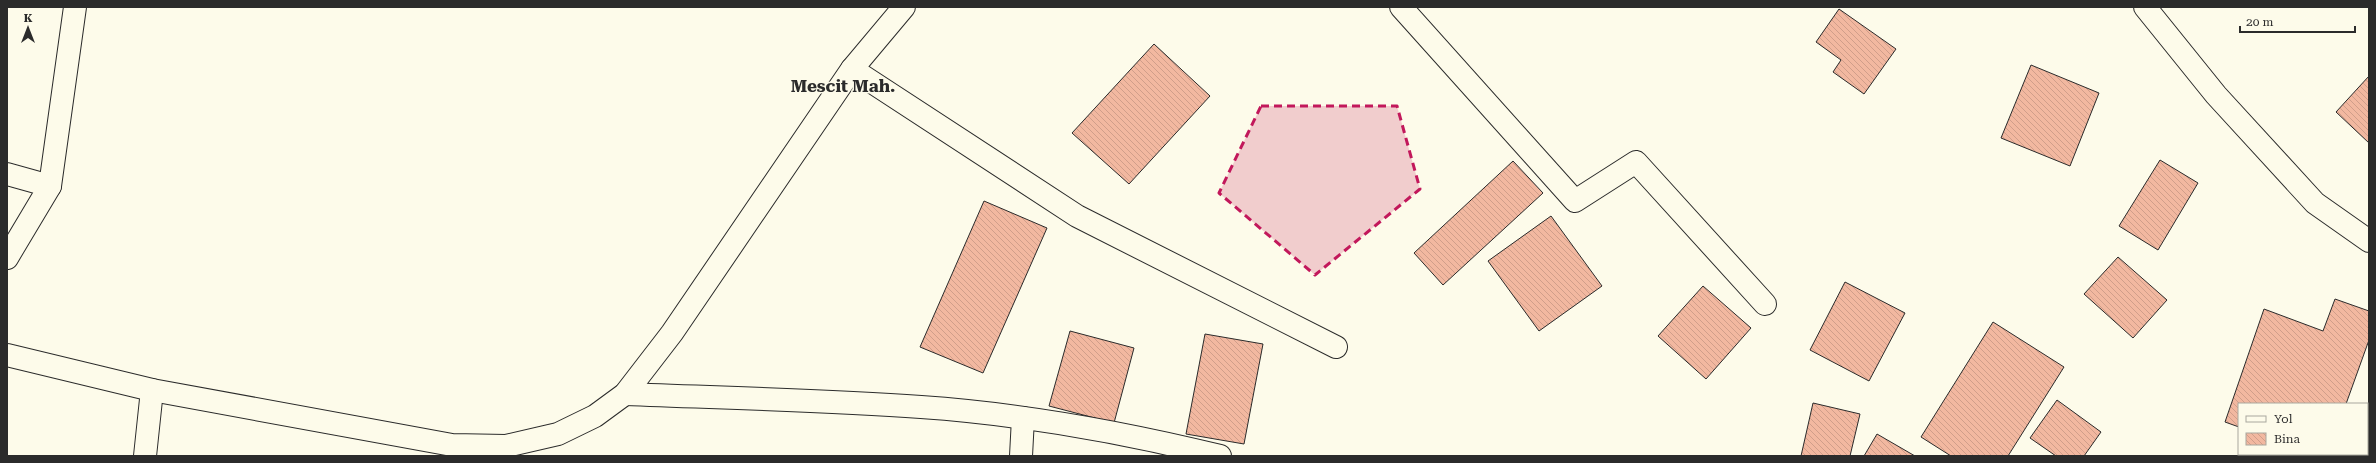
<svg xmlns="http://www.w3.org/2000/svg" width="2376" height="463" font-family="'Roboto Serif',serif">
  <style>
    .building { fill: url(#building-back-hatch); stroke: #2b2b2b }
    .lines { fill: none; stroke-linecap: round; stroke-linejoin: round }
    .street-casing { stroke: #2b2b2b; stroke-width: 24 }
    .secondary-casing { stroke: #2b2b2b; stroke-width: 24 }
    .street { stroke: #fdfbea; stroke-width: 22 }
    .secondary { stroke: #fdfbea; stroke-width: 22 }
    .marked { fill: #c2185b; fill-opacity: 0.2; stroke: #c2185b; stroke-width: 3; stroke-dasharray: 8 5; stroke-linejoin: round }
    .labels { text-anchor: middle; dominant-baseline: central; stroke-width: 3; stroke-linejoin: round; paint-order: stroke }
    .district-label { font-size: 17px; font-weight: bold; fill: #2b2b2b; stroke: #fdfbea }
  </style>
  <defs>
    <pattern id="building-back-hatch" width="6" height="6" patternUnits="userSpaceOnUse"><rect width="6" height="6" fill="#f2b8a0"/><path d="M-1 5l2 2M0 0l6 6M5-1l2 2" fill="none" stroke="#d09e8a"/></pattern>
  </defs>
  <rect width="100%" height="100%" fill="#fdfbea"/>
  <g class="building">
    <polygon points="1839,9 1896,49 1864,94 1833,72 1841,60 1816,42"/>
    <polygon points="1154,44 1210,96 1129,184 1072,133"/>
    <polygon points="2031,65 2099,93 2070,166 2001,138"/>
    <polygon points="2369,76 2369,143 2336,112"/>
    <polygon points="2160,160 2198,183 2158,250 2119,226"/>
    <polygon points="1513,161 1543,193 1443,285 1414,253"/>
    <polygon points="984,201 1047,228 983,373 920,347"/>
    <polygon points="1551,216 1602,286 1539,331 1488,261"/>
    <polygon points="2118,257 2167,300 2133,338 2084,294"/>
    <polygon points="1845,282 1905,313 1869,381 1810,350"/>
    <polygon points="1703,286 1751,328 1706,379 1658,336"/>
    <polygon points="2335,299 2369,311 2369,340 2346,404 2239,404 2239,427 2225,422 2264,309 2323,331"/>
    <polygon points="1993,322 2064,367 2008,456 1951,456 1921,437"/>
    <polygon points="1070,331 1134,348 1114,423 1049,406"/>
    <polygon points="1205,334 1263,344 1244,444 1186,434"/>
    <polygon points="2057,400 2101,432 2084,456 2056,456 2030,438"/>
    <polygon points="1813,403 1860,414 1850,456 1801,456"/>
    <polygon points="1877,434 1915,456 1864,456"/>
    <polygon points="2276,454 2328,454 2327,456 2282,456"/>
  </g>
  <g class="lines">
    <g class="street-casing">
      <g id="street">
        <polyline points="1401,7 1575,201 1636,162 1765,304"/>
        <polyline points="2145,7 2216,95 2315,203 2369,241"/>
        <polyline points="852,69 1077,216 1336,347"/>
        <polyline points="7,174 50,186"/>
        <polyline points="7,258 50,186 75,7"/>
        <polyline points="7,355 152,390 452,445 506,446 558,434 595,416 625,394 672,333 852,69 904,7"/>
        <polyline points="145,456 152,390"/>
        <polyline points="1021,456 1023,418"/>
      </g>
    </g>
    <g class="secondary-casing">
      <path id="secondary" d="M 625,394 C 724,398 823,400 921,407 C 1022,414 1122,432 1220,456"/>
    </g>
    <use href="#street" class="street"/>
    <use href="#secondary" class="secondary"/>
  </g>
  <path class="marked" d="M 1261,106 L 1397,106 L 1420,189 L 1315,275 L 1219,193 Z"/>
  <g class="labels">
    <g class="district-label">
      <text x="843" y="86">Mescit Mah.</text>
    </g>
  </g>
  <rect width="2376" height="463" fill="none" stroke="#2b2b2b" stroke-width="16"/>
  <rect x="2238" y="403" width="130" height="52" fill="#fdfbea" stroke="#a9a89e"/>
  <rect x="2246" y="416" width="20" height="6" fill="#fdfbea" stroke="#a9a89e"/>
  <text x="2274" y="423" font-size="12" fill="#2b2b2b">Yol</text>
  <rect x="2246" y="433" width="20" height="12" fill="url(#building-back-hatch)" stroke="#a9a89e"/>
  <text x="2274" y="443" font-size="12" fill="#2b2b2b">Bina</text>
  <g transform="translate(28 28)" stroke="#fdfbea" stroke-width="3" paint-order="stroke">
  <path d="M0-3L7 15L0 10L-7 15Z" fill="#2b2b2b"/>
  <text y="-6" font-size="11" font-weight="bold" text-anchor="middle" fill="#2b2b2b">K</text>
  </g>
  <path d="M2240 26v6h115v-6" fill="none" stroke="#2b2b2b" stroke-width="2"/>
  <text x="2246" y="26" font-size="12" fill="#2b2b2b" stroke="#fdfbea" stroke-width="3" paint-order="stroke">20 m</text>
</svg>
